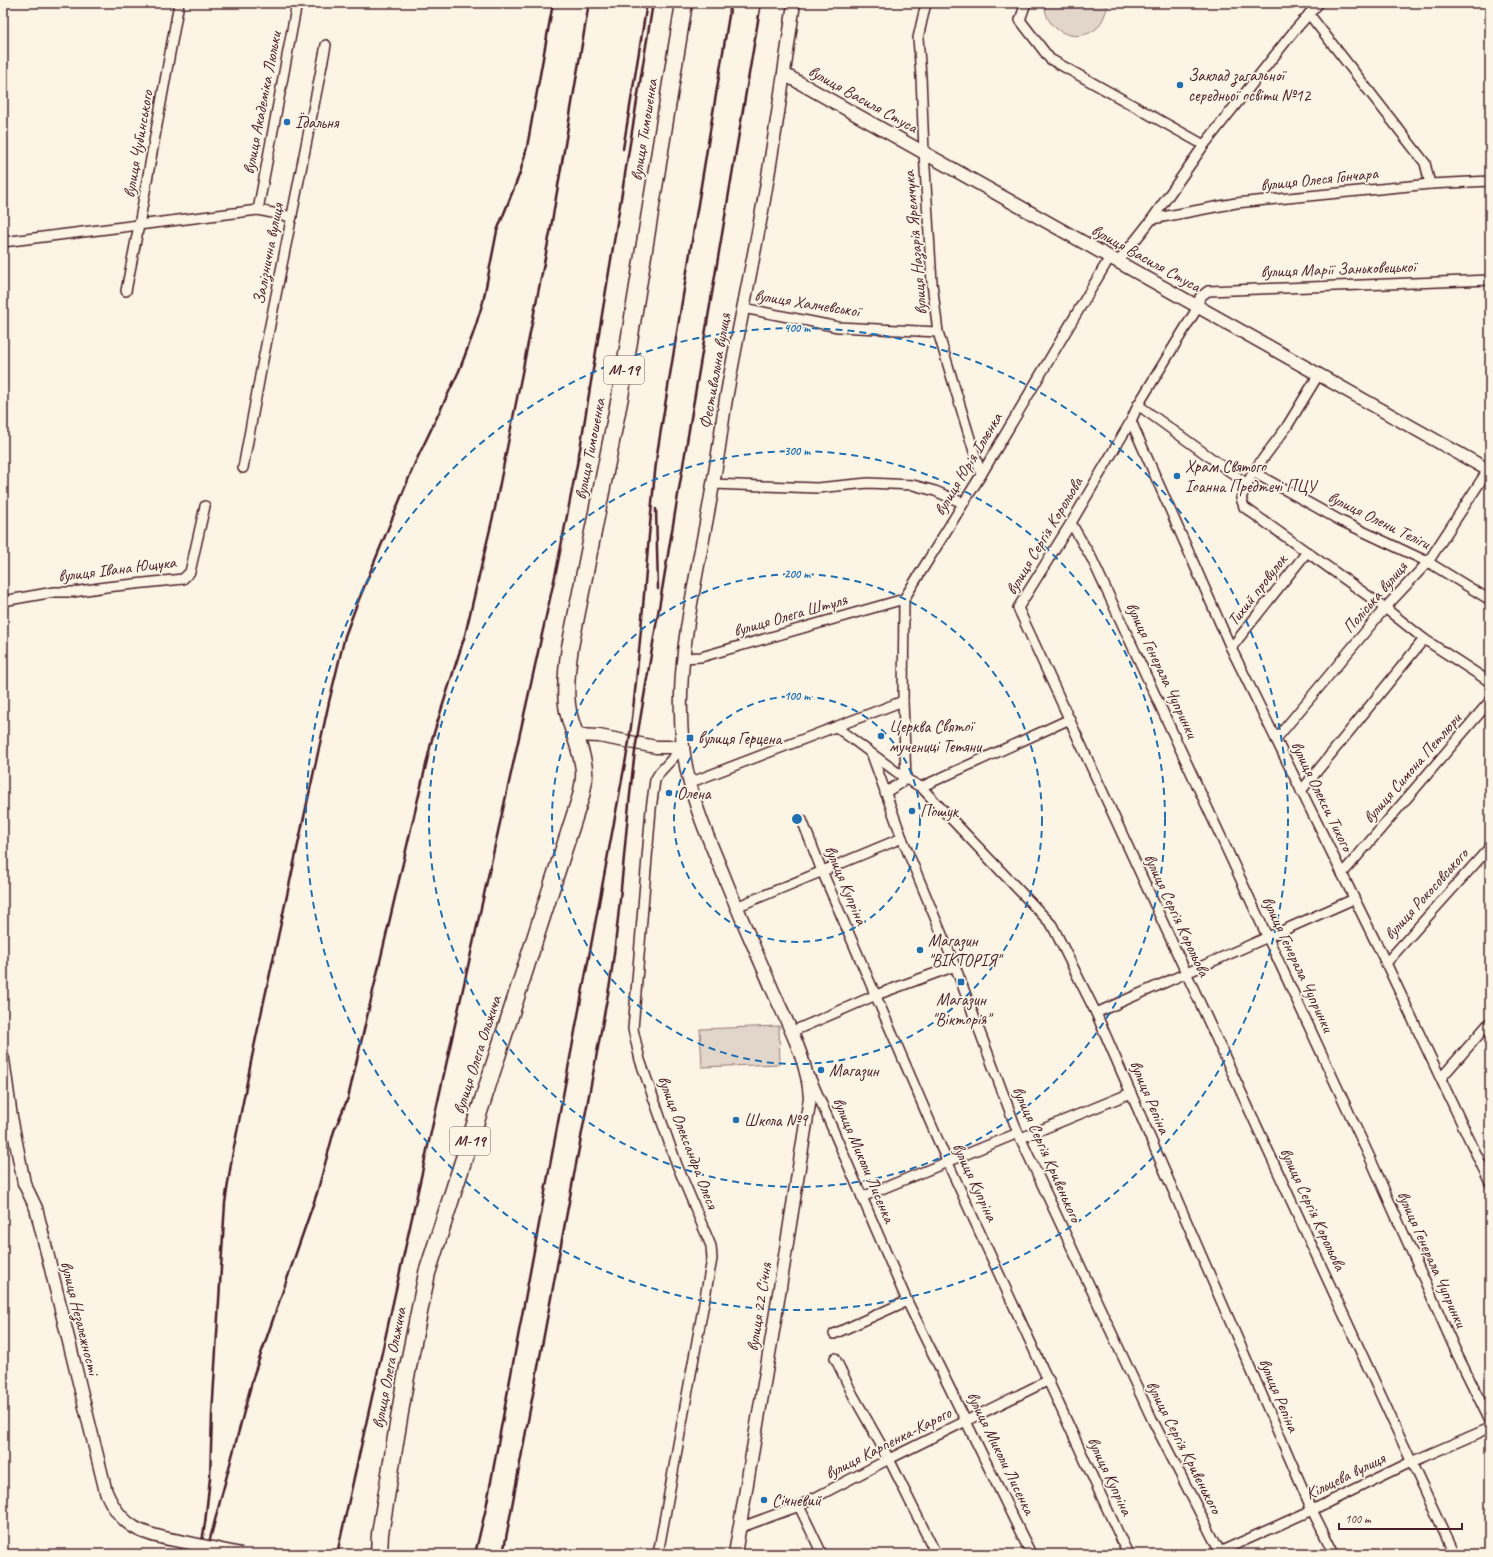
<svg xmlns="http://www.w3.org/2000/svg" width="1493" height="1557" font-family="Caveat,sans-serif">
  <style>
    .green { fill: #e2d5ca; stroke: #967a7a }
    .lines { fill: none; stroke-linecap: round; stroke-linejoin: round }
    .street-casing { stroke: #4a1f2b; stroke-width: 12 }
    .secondary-casing { stroke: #4a1f2b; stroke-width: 15 }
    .highway-casing { stroke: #4a1f2b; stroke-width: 19 }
    .street { stroke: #fcf5e5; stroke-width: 9 }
    .secondary { stroke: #fcf5e5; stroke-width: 12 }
    .highway { stroke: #fcf5e5; stroke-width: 16 }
    .rail { stroke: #4a1f2b; stroke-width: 2.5 }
    .secondary-bridge-casing { stroke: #4a1f2b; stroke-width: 15; stroke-linecap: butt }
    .secondary-bridge { stroke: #fcf5e5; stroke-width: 12 }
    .ring { fill: none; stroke: #1f6fb2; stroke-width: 2; stroke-dasharray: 7 5 }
    .poi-dot { fill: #1f6fb2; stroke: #fcf5e5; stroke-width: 1.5 }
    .labels { text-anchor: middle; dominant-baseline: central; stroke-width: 3.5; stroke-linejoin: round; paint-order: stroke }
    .shield { fill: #fcf5e5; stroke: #7f5f63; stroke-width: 1 }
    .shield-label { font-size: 16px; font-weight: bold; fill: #4a1f2b }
    .poi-label { font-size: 17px; fill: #4a1f2b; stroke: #fcf5e5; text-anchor: start }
    .street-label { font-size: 17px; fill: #4a1f2b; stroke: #fcf5e5 }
    .centre { fill: #1f6fb2; stroke: #fcf5e5; stroke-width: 2 }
    .ring-label { font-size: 12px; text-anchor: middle; font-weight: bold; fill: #1f6fb2; stroke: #fcf5e5; stroke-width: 3.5; stroke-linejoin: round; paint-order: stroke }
  </style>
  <rect width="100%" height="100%" fill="#fcf5e5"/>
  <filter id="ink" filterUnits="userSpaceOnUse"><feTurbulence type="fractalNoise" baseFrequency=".025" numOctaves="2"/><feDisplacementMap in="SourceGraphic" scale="8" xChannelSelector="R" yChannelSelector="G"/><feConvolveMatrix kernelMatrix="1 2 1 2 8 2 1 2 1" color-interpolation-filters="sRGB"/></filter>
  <g filter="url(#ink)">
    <g class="green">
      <path d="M 1045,3 L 1109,3 C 1106,11 1103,22 1097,28 C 1076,46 1043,30 1045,3 Z"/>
      <polygon points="779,1026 780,1064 702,1067 700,1029"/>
    </g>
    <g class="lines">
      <g class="street-casing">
        <g id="street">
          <polyline points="926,3 918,38 921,76 924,152 932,283 938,332 981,475"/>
          <polyline points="1026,3 1020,20 1050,59 1204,145"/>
          <polyline points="1309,14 1425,163 1430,184"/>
          <polyline points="258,210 297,3"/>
          <polyline points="1152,219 1236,203 1430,184 1490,181"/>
          <polyline points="3,242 258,210 292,217"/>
          <polyline points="1119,261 1152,219 1204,145 1294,31 1319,3"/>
          <polyline points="126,291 139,225 179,3"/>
          <polyline points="743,308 838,327 938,332"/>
          <polyline points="1319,374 1286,428 1253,472 1241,498 1244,507 1385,608 1424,639 1490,682"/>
          <polyline points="1138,405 1247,484"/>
          <polyline points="1131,421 1231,648 1386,963 1490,1183"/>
          <polyline points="243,468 262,365 326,45"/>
          <polyline points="1253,472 1341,521 1428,562 1490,600"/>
          <polyline points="713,484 817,488 868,483 913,485 935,491 963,503"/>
          <polyline points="1071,523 1092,559 1371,1160 1457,1354 1490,1421"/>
          <polyline points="3,601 54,592 73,592 106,587 183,579 190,572 205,506"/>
          <polyline points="1231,648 1307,552"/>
          <polyline points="683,658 701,657 904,599"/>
          <polyline points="836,727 906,779 921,787 1052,925 1096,1013 1312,1510 1334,1554"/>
          <polyline points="1276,739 1385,608 1428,562 1488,470"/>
          <polyline points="872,755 902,838 955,966 1018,1133 1152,1419 1221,1554"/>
          <polyline points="689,783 903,701"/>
          <polyline points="921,787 1070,719"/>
          <polyline points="1301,791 1424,639"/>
          <polyline points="885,793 906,779 903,701 904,599 981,475 1110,257"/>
          <polyline points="802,820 822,871 947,1161 1128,1554"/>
          <polyline points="1342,874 1490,701"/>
          <polyline points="736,907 902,838"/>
          <polyline points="1386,963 1490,847"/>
          <polyline points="1096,1013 1354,899"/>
          <polyline points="791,1032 876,995 955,966"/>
          <polyline points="1441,1078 1490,1022"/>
          <polyline points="811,1079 907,1301 1031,1554"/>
          <polyline points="1021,1138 1131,1093"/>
          <polyline points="862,1197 1018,1133"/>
          <polyline points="834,1334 907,1301"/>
          <polyline points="835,1358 853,1395 889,1459 936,1554"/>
          <polyline points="799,1506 822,1554"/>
          <polyline points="739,1528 799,1506 889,1459 1049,1380"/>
          <polyline points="658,1554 712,1259 711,1246 677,1165 640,1060 633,1029 651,809 655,780 660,772 683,747"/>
          <polyline points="1215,1554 1312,1510 1411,1462 1490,1428"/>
          <polyline points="1454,1554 1018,608 1071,523 1131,421 1138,405 1198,307 1200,297 1208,291 1490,280"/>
        </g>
      </g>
      <g class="secondary-casing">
        <g id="secondary">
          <polyline points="784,74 1490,471"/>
          <polyline points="575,735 599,736 656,747 683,747"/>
          <path d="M 3,1059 L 11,1117 L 24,1183 L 36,1208 L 106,1492 C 122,1529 144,1535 180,1541"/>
          <path d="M 735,1554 L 774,1325 L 810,1098 C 808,1060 788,1025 773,991 C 756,951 738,912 722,871 C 705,831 688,791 683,747 C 673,659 699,571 713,484 C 718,458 721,431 725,405 C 737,334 753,264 765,194 C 776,130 785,67 794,3"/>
        </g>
      </g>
      <g class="highway-casing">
        <path id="highway" d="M 379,1554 L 380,1534 L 405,1382 L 427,1273 L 581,796 C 582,790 584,783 584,777 C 586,759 572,731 568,711 C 564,691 567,667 570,647 L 620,397 L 684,3"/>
      </g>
      <use href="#street" class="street"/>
      <use href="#secondary" class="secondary"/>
      <use href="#highway" class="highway"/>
      <g class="rail">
        <polyline points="623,149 647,3"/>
        <polyline points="656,509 658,589"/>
        <polyline points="200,1554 205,1523 210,1478 212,1415 225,1203 232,1157 254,1047 329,702 345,636 355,609 415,463 459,371 473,334 483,302 497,231 520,173 527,147 553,3"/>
        <polyline points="206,1554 254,1374 317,1193 334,1131 348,1098 432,739 465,635 495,508 550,233 589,3"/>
        <polyline points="337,1554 557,567 580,449 653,3"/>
        <path d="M 475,1554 L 486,1508 L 629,742 C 642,646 646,550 657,454 L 731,3"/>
        <path d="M 503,1554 L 610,983 C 622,904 625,823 636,744 L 761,3"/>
      </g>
      <g class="secondary-bridge-casing">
        <polyline id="secondary-bridge" points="180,1541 241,1554"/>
      </g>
      <use href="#secondary-bridge" class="secondary-bridge"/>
    </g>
  </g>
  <g class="ring">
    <circle cx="797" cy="819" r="123"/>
    <circle cx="797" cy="819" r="245"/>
    <circle cx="797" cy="819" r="368"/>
    <circle cx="797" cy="819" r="491"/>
  </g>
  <g class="poi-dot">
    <circle cx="1180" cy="85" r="4"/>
    <circle cx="287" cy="122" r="4"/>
    <circle cx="1177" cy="476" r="4"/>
    <circle cx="881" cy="736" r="4"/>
    <rect x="686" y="734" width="8" height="8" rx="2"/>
    <circle cx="669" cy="793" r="4"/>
    <circle cx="912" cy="811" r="4"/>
    <circle cx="920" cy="950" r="4"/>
    <rect x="957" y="978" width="8" height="8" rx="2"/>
    <circle cx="821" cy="1070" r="4"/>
    <circle cx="736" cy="1120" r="4"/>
    <circle cx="764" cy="1500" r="4"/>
  </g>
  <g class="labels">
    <g class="shield">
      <rect x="604" y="356" width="40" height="28" rx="3"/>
      <rect x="450" y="1127" width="40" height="28" rx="3"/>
    </g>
    <g class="shield-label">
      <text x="624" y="370">М-19</text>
      <text x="470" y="1141">М-19</text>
    </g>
    <g class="poi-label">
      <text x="1188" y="75">Заклад загальної<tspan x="1188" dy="20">середньої освіти №12</tspan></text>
      <text x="295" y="122">Їдальня</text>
      <text x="1185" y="466">Храм Святого<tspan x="1185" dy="20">Іоанна Предтечі ПЦУ</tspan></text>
      <text x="889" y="726">Церква Святої<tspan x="889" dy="20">мучениці Тетяни</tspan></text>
      <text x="698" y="738">вулиця Герцена</text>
      <text x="677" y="793">Олена</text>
      <text x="920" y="811">Пошук</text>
      <text x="928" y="940">Магазин<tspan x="928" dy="20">"ВІКТОРІЯ"</tspan></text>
      <text x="961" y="999" text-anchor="middle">Магазин<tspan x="961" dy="20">"Вікторія"</tspan></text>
      <text x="829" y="1070">Магазин</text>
      <text x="744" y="1120">Школа №9</text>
      <text x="772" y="1500">Січневий</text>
    </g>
    <g class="street-label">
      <text transform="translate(863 99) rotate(29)">вулиця Василя Стуса</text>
      <text transform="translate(262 103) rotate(-79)">вулиця Академіка Люльки</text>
      <text transform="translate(644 130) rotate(-81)">вулиця Тимошенка</text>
      <text transform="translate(138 144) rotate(-80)">вулиця Чубинського</text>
      <text transform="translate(1319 179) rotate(-6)">вулиця Олеся Гончара</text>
      <text transform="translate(915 243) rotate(-95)">вулиця Назарія Яремчука</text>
      <text transform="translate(268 254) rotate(-79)">Залізнична вулиця</text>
      <text transform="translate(1146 258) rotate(29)">вулиця Василя Стуса</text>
      <text transform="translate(1338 269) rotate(-2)">вулиця Марії Заньковецької</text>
      <text transform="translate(807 303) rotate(9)">вулиця Халчевської</text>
      <text transform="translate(715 371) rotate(-80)">Фестивальна вулиця</text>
      <text transform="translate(590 449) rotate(-79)">вулиця Тимошенка</text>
      <text transform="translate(968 464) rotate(-59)">вулиця Юрія Іллєнка</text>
      <text transform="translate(1379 520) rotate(26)">вулиця Олени Теліги</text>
      <text transform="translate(1044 536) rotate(-59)">вулиця Сергія Корольова</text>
      <text transform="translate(117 569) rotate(-7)">вулиця Івана Ющука</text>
      <text transform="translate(1257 590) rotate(-52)">Тихий провулок</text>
      <text transform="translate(1375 597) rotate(-49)">Поліська вулиця</text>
      <text transform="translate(790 615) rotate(-16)">вулиця Олега Штуля</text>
      <text transform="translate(1162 670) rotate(65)">вулиця Генерала Чупринки</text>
      <text transform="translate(1412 768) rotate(-49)">вулиця Симона Петлюри</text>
      <text transform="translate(1322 796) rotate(64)">вулиця Олекси Тихого</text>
      <text transform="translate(846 885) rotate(67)">вулиця Купріна</text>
      <text transform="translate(1426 894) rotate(-48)">вулиця Рокосовського</text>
      <text transform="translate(1177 915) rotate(65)">вулиця Сергія Корольова</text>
      <text transform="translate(1298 964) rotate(65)">вулиця Генерала Чупринки</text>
      <text transform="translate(477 1055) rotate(-72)">вулиця Олега Ольжича</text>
      <text transform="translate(1150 1097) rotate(67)">вулиця Рєпіна</text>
      <text transform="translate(688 1142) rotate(69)">вулиця Олександра Олеся</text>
      <text transform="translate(1047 1154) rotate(66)">вулиця Сергія Кривенького</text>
      <text transform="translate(864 1160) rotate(67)">вулиця Миколи Лисенка</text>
      <text transform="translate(975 1182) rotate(65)">вулиця Купріна</text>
      <text transform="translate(1313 1209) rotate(65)">вулиця Сергія Корольова</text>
      <text transform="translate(1432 1259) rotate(66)">вулиця Генерала Чупринки</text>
      <text transform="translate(759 1307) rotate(-81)">вулиця 22 Січня</text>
      <text transform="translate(80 1318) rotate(76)">вулиця Незалежності</text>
      <text transform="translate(389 1368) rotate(-79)">вулиця Олега Ольжича</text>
      <text transform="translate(1279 1395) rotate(67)">вулиця Рєпіна</text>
      <text transform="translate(888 1443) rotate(-27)">вулиця Карпенка-Карого</text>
      <text transform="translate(1184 1447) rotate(63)">вулиця Сергія Кривенького</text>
      <text transform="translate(1001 1453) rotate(64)">вулиця Миколи Лисенка</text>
      <text transform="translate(1110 1476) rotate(65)">вулиця Купріна</text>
      <text transform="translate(1345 1476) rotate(-26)">Кільцева вулиця</text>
    </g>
  </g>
  <circle cx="797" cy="819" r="6" class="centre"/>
  <g class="ring-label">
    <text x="797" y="332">400 m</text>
    <text x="797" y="455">300 m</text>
    <text x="797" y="578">200 m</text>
    <text x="797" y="700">100 m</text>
  </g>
  <rect width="1493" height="1557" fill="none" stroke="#fcf5e5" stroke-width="16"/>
  <rect x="8" y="8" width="1477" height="1541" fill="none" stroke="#4a1f2b" stroke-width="1.5" filter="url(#ink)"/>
  <path d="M1339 1523v6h123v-6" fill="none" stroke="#4a1f2b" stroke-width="2"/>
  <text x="1345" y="1523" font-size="12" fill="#4a1f2b" stroke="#fcf5e5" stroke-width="3" paint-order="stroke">100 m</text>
</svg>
